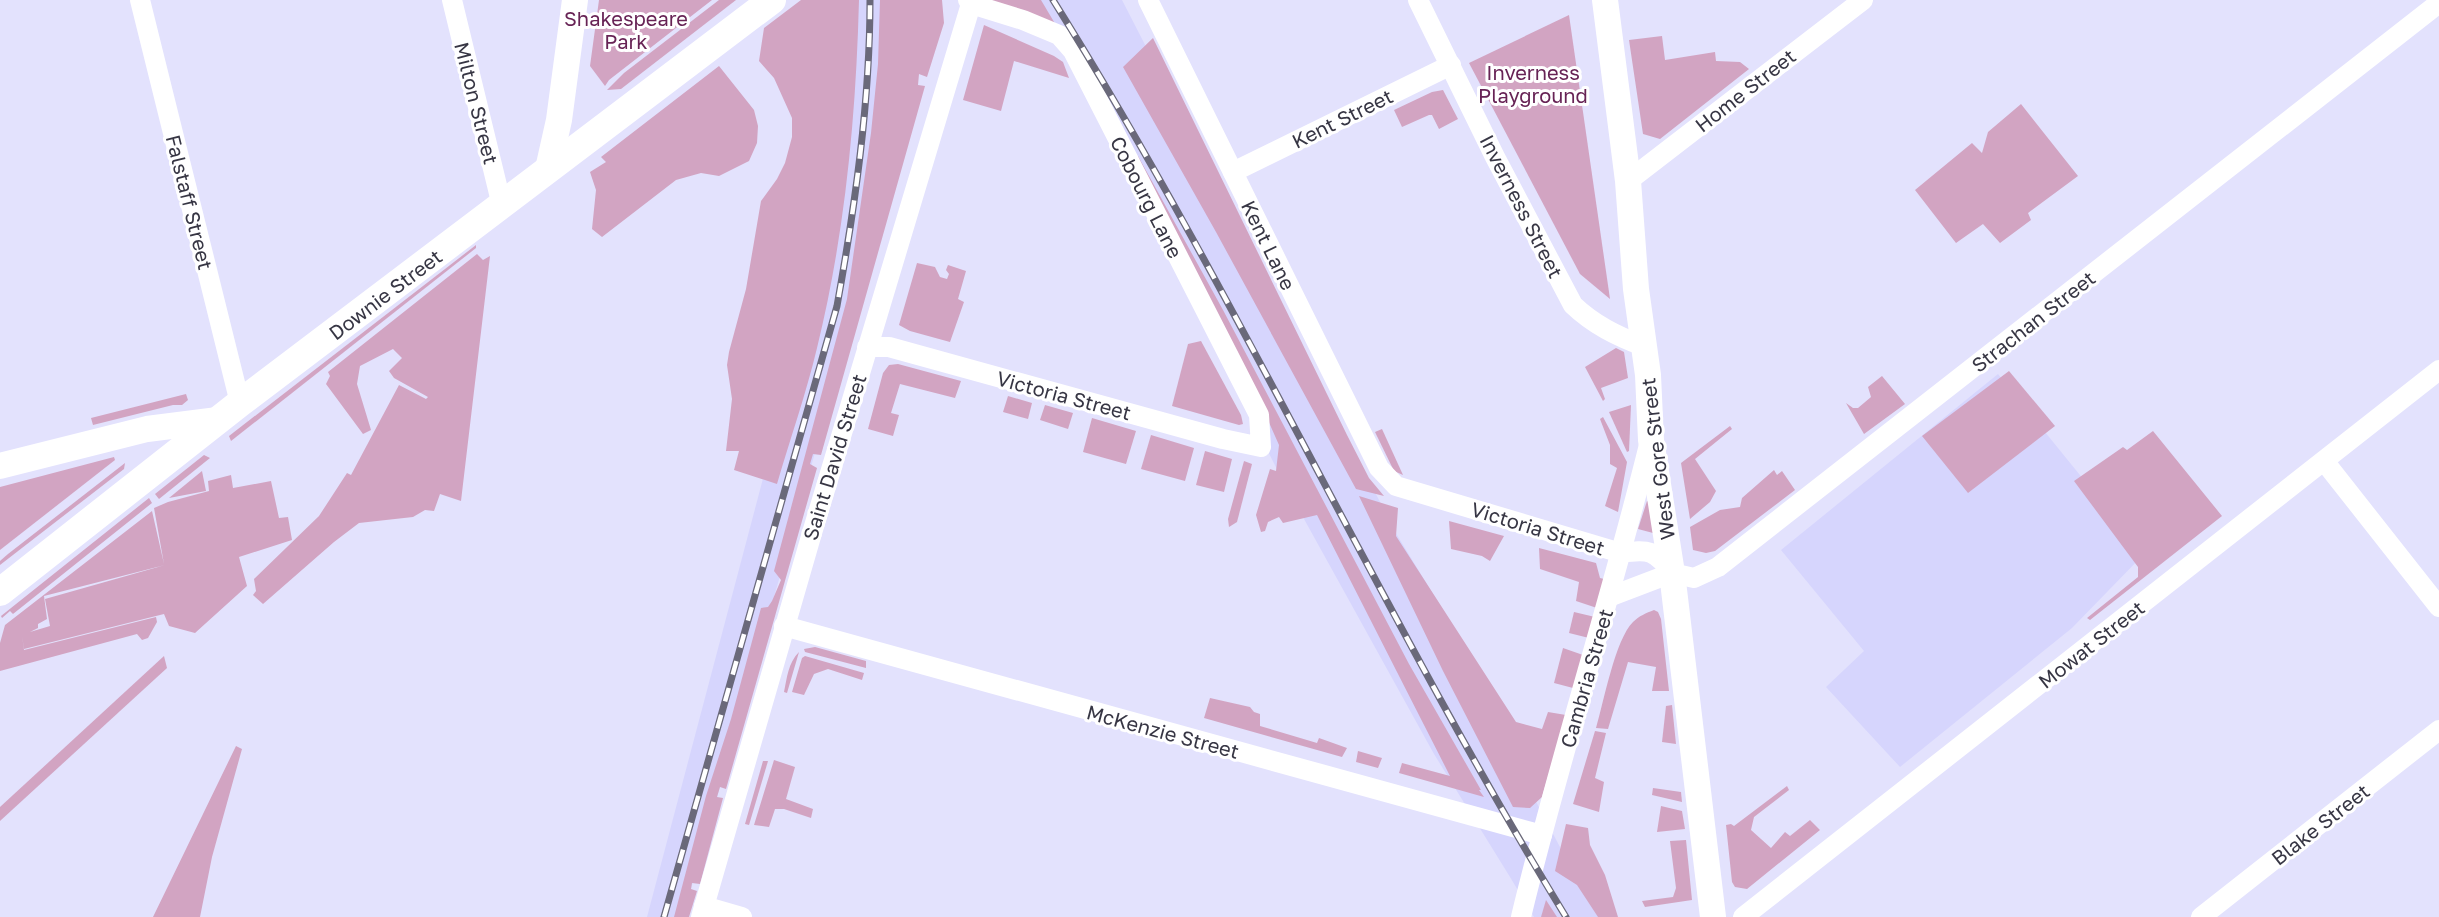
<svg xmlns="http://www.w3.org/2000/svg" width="2439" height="917" font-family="'Golos Text',sans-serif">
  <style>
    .built { fill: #d6d5fd }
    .green { fill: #d2a4c2; fill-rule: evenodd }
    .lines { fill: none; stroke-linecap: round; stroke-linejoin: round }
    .minor { stroke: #fff; stroke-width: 20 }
    .tertiary { stroke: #fff; stroke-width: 26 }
    .secondary { stroke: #fff; stroke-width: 28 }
    .rail-casing { stroke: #6a697a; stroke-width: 7 }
    .rail { stroke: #fff; stroke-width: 4.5; stroke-dasharray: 14; stroke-linecap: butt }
    .labels { text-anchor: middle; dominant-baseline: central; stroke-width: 6; stroke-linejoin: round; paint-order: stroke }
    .park-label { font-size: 20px; fill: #672355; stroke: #fff }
    .street-label { font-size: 20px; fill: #373644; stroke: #fff }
  </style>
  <rect width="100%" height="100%" fill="#e3e2fd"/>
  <g class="built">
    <polygon points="825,0 887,0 857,305 683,917 647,917 810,301"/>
    <polygon points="1036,0 1122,0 1397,535 1536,763 1531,792 1561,849 1604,917 1534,917 1510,877 1434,754 1283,481 1052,26"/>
    <polygon points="1998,374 2144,554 2072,628 1900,767 1826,687 1864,651 1781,550"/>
  </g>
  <g class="green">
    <polygon points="599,0 712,0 609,80 605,86 590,66"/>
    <polygon points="719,0 736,0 621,89 607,90 624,73"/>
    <path d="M 801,0 L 859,0 C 856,117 845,234 817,348 C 806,394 790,439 777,484 L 734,470 L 739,451 L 726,451 L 732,399 L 727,365 L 729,352 L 746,289 L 761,201 L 777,179 L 785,163 L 792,137 L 792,118 L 774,78 L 759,61 L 764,28 Z"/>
    <polygon points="880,0 942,0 944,23 927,77 919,74 918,85 925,86 821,455 813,454 810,464 817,468 726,789 720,787 717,797 723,798 700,884 692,883 691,889 697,891 689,917 674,917 706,796 731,719 761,608 768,607 772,601 781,580 774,571 847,299 871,133 878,64"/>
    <polygon points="982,0 1041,0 1057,27"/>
    <polygon points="1569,15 1610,299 1580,274 1469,63"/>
    <polygon points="984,25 1054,56 1063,62 1069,78 1014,61 1001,111 963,100"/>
    <polygon points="1662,36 1665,60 1715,52 1716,61 1740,62 1749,69 1660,139 1643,134 1629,40"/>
    <polygon points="1153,38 1347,435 1369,478 1384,496 1356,489 1216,232 1123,67"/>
    <polygon points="719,66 754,110 758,126 757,143 749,161 719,176 701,173 676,180 602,237 592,229 596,190 590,172 606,162 601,157"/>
    <polygon points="1443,90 1458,119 1439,129 1432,115 1429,115 1402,127 1394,110 1432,92"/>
    <polygon points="2021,104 2078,176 2028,213 2031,220 2000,243 1983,224 1956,243 1915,190 1972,143 1982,153 1988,132"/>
    <polygon points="1138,156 1223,310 1409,664 1481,790 1479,790 1484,797 1399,773 1402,763 1450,776 1317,515 1283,523 1279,517 1268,522 1265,531 1261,532 1256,515 1270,469 1276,471 1279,445 1251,382 1135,157"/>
    <polygon points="476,245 476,248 231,441 229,436"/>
    <polygon points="477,254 483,260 490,256 461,501 440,494 434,511 425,510 413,517 359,523 334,542 263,604 253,595 256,591 254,579 319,516 347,473 351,475 399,385 426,399 428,397 394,378 389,371 402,358 393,349 360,366 357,384 371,430 363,434 326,384 330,376 328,372"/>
    <polygon points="917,263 935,267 940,277 947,279 949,274 946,270 948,265 966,271 958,299 964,302 950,342 910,331 899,325"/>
    <polygon points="1201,341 1241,415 1243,424 1239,425 1172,406 1188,344"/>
    <polygon points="1616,348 1624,352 1628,378 1601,388 1605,399 1603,401 1585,367"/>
    <polygon points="898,364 961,381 955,398 900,384 891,413 899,415 893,436 868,429 883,373 889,365"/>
    <polygon points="2009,371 2055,426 1968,493 1922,436"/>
    <polygon points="1882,376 1905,404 1864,434 1846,403 1853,408 1858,408 1871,397 1868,387"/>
    <polygon points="186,394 188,400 182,405 173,405 93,425 91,418"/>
    <polygon points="1008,396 1032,403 1028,419 1003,412"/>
    <polygon points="1045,405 1073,413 1068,429 1040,420"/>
    <polygon points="1631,405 1629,451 1627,452 1609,412"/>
    <polygon points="1603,417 1627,462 1618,512 1605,506 1617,468 1610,464 1610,445 1600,419"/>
    <polygon points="1092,418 1136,431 1126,464 1083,452"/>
    <polygon points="1730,426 1732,429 1695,459 1716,491 1710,502 1690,519 1681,463"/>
    <polygon points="1382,429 1403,475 1394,471 1375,432"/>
    <polygon points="2153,431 2222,516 2090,620 2087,618 2138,577 2138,567 2074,481 2123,447 2127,450"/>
    <polygon points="1151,435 1194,448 1185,481 1141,469"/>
    <polygon points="1205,451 1232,459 1224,492 1196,485"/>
    <polygon points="204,455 210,458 159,499 155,494"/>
    <polygon points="114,457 115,460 0,550 0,487"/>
    <polygon points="1244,461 1252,464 1237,522 1229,527 1228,519"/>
    <polygon points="125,463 124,469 0,565 0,561 8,554"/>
    <polygon points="1774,470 1777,475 1782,471 1795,490 1715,551 1706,553 1693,550 1690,527 1720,510 1740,507 1742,498"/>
    <polygon points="202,471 206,491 169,498"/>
    <path d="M 231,475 L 233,488 L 271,481 L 279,518 L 288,517 L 292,540 L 239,557 L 247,586 L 195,633 L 169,626 L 164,614 L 24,649 L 22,635 L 24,650 L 156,617 L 157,622 L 148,638 L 142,640 L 137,634 L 0,671 L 0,643 L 5,625 L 152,511 L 164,564 L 154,508 L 168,502 L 209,491 L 208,481 ZM 165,565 L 45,599 L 50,626 L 30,632 L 38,628 L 38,624 L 47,619 L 44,596 Z"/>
    <polygon points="1359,496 1398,508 1396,536 1516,722 1542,729 1548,712 1566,715 1542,797 1530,808 1513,807 1443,671"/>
    <polygon points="149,498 152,503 13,614 10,611 2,618 1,616"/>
    <polygon points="1647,501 1649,502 1653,533 1638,529"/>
    <polygon points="1449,521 1504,536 1490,561 1482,556 1451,549"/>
    <polygon points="1539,548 1596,563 1600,578 1604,579 1597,608 1576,601 1579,582 1540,569"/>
    <path d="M 1654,610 L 1658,612 L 1661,619 L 1669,691 L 1652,691 L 1656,667 L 1628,662 L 1608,729 L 1596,728 C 1604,701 1615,640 1633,622 C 1639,616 1646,613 1654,610 Z"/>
    <polygon points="1574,612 1595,617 1589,638 1569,633"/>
    <polygon points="815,647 866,661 866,668 805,652 804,649"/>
    <polygon points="1563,648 1583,655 1573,688 1554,683"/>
    <path d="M 799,652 L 787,693 L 784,692 C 787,678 788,663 799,652 Z"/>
    <polygon points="164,656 167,668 0,821 0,807"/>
    <polygon points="805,656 864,673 862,680 828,669 814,674 804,695 792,692 802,658"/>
    <polygon points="1210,698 1250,707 1254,712 1260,714 1260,726 1317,743 1319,738 1347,748 1342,757 1204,718"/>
    <polygon points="1672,705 1676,744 1662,742 1666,706"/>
    <polygon points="1595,731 1606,733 1595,778 1604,782 1599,812 1573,804"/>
    <polygon points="236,746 242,749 212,857 200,917 153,917"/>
    <polygon points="1358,751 1382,758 1378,768 1356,762"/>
    <polygon points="774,760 795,767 786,799 813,809 811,818 784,809 775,809 769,827 754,825"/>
    <polygon points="763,761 768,761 749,825 745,824"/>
    <polygon points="1787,786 1789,790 1754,817 1751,830 1771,848 1785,832 1790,836 1810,820 1820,830 1747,889 1735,887 1732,882 1726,825 1731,824 1734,826"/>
    <polygon points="1653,788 1681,792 1682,802 1652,795"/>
    <polygon points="1661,806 1682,811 1685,829 1657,832"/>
    <polygon points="1566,824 1588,828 1590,845 1605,875 1618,917 1598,917 1577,885 1555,871"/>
    <polygon points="1686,840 1692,900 1645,907 1642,901 1673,897 1676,888 1670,841"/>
    <polygon points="1546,900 1557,917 1541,917"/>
  </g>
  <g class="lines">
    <g class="minor">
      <polyline points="140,0 240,403"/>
      <polyline points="452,0 502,206"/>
      <path d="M 1148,0 L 1379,468 L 1396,486 L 1621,553 C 1649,549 1655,550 1672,573"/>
      <path d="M 1418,0 L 1495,157 L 1573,305 C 1594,325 1617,336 1643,346"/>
      <polyline points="1233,172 1451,65"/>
      <polyline points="1628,181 1863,0"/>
      <polyline points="867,347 889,347 1223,439 1261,447 1259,415 1073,51 1059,35 1023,20 971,4"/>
      <polyline points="2324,461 2439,607"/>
      <polyline points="1609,597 1672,573 1694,578 1718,567 2439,3"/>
      <polyline points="784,626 1542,835"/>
      <polyline points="704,906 742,917"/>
      <polyline points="701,917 812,533 971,4 968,0"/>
      <path d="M 1521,917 C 1559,759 1610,603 1649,445"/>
      <polyline points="1743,917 2439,370"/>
      <polyline points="2201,917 2439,730"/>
    </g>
    <g class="tertiary">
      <polyline points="1605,0 1628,181 1636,289 1648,375 1651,440 1672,573 1713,917"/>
      <polyline points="548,169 559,120 575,0"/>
      <polyline points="0,466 147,429 218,420"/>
    </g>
    <polyline class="secondary" points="0,592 240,403 772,0"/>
    <g class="rail-casing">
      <g id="rail">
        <path d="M 1053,0 C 1239,297 1383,618 1566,917"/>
        <path d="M 664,917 L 837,306 C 855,206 870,102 870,0"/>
      </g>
    </g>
    <use href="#rail" class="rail"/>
  </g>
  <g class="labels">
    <g class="park-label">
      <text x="626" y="18">Shakespeare<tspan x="626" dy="23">Park</tspan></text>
      <text x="1533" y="72">Inverness<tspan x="1533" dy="23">Playground</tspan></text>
    </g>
    <g class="street-label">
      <text transform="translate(1745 90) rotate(-38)">Home Street</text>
      <text transform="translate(477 103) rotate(76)">Milton Street</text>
      <text transform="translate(1342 118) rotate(-26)">Kent Street</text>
      <text transform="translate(1147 197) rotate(63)">Cobourg Lane</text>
      <text transform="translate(190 202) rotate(76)">Falstaff Street</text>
      <text transform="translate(1522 206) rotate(63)">Inverness Street</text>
      <text transform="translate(1269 245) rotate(64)">Kent Lane</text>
      <text transform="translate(385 294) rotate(-37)">Downie Street</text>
      <text transform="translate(2033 321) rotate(-38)">Strachan Street</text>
      <text transform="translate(1064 395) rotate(15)">Victoria Street</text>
      <text transform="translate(834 457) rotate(-73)">Saint David Street</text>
      <text transform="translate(1657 459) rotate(-97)">West Gore Street</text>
      <text transform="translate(1538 528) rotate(17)">Victoria Street</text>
      <text transform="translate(2091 644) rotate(-38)">Mowat Street</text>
      <text transform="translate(1586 678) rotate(-74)">Cambria Street</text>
      <text transform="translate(1163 731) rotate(15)">McKenzie Street</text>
      <text transform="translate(2320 824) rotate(-38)">Blake Street</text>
    </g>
  </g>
</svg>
